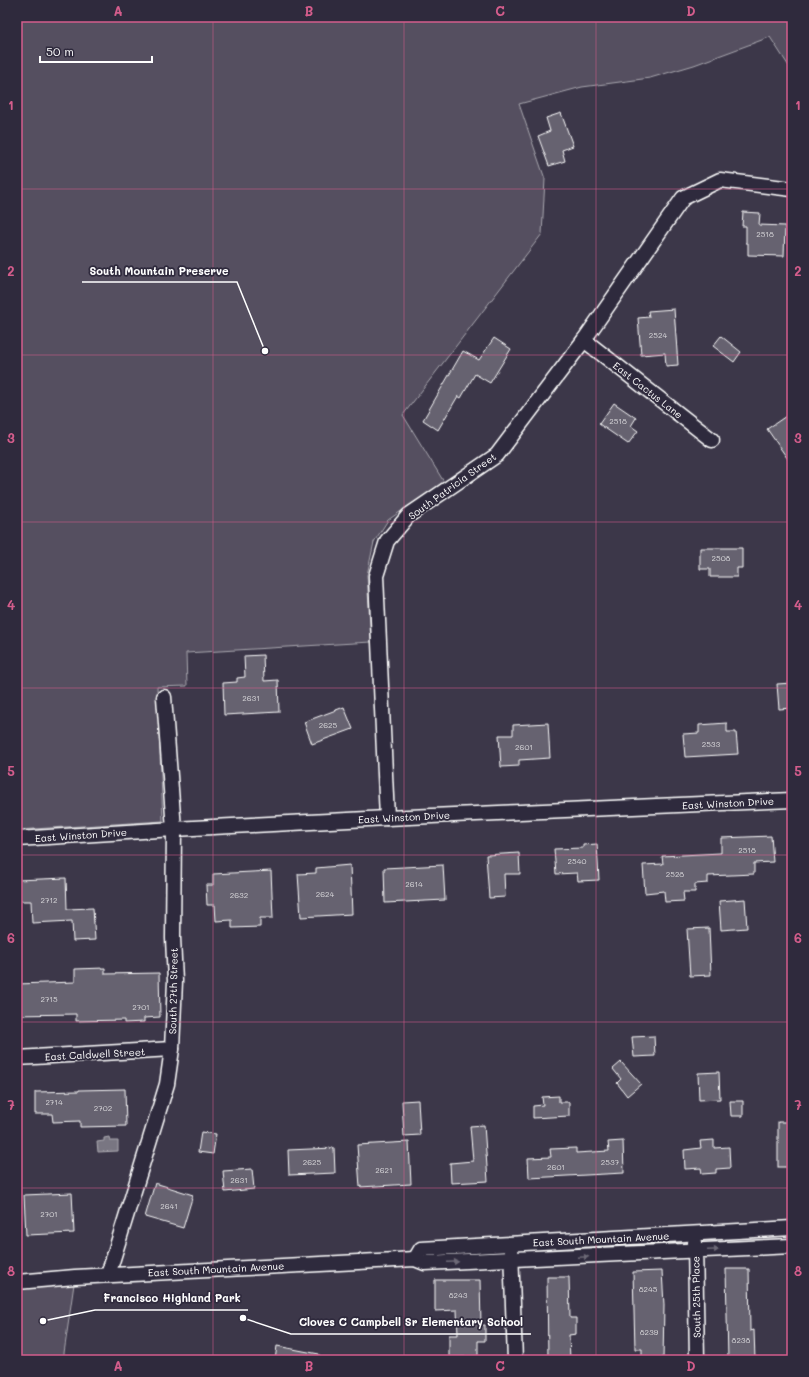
<svg xmlns="http://www.w3.org/2000/svg" width="809" height="1377" font-family="Mali,sans-serif">
  <style>
    .green { fill: #555060; stroke: #aaa8b0 }
    .water { fill: #797682; stroke: #afadb4 }
    .building { fill: #666270; stroke: #fff }
    .lines { fill: none; stroke-linecap: round; stroke-linejoin: round }
    .street-casing { stroke: #fff; stroke-width: 17 }
    .street { stroke: #2f2a3d; stroke-width: 14 }
    .oneway { fill: #6d6a77 }
    .grid { fill: none; stroke: #d45d8c; stroke-width: 1; stroke-opacity: 0.55 }
    .labels { text-anchor: middle; dominant-baseline: central; stroke-width: 3.5; stroke-linejoin: round; paint-order: stroke }
    .number-label { font-size: 8px; fill: #d9d8db }
    .street-label { font-size: 10px; fill: #fff; stroke: #2f2a3d }
    .leader { fill: none; stroke: #fff; stroke-width: 1.5 }
    .callout-dot { fill: #fff; stroke: #2f2a3d; stroke-width: 1.5 }
    .callout-label { font-size: 11px; text-anchor: middle; font-weight: bold; fill: #fff; stroke: #2f2a3d; stroke-width: 3.5; stroke-linejoin: round; paint-order: stroke }
    .neatline { fill: none; stroke: #d45d8c; stroke-width: 1.5 }
    .grid-label { font-size: 13px; text-anchor: middle; font-weight: bold; fill: #d45d8c }
  </style>
  <rect width="100%" height="100%" fill="#3c3749"/>
  <filter id="ink" filterUnits="userSpaceOnUse"><feTurbulence type="fractalNoise" baseFrequency=".025" numOctaves="2"/><feDisplacementMap in="SourceGraphic" scale="8" xChannelSelector="R" yChannelSelector="G"/><feConvolveMatrix kernelMatrix="1 2 1 2 8 2 1 2 1" color-interpolation-filters="sRGB"/></filter>
  <g filter="url(#ink)">
    <g class="green">
      <polygon points="17,17 792,17 792,71 770,37 694,65 650,78 582,87 519,104 545,179 542,234 403,415 444,482 388,520 374,542 367,575 371,642 186,653 187,686 157,687 163,821 17,830"/>
      <polygon points="75,1277 63,1360 17,1360 17,1282"/>
    </g>
    <polygon class="water" points="109,1137 110,1141 118,1141 118,1151 98,1152 97,1142 104,1141 104,1138"/>
    <g class="building">
      <polygon points="561,113 573,146 562,150 565,161 549,166 538,136 550,131 546,118"/>
      <polygon points="743,212 760,213 759,225 785,226 784,256 748,255 748,243 746,243 746,226 742,226"/>
      <polygon points="674,309 678,365 666,366 665,353 641,355 638,318 649,317 648,311"/>
      <polygon points="721,336 741,352 734,362 713,346"/>
      <polygon points="494,338 511,349 490,383 475,374 461,398 458,396 438,430 423,420 463,351 479,360"/>
      <polygon points="614,403 636,418 631,426 638,431 628,444 599,424"/>
      <polygon points="792,412 792,465 767,429"/>
      <polygon points="700,548 742,548 742,568 737,568 737,577 710,577 710,569 700,569"/>
      <polygon points="263,655 264,681 278,680 279,712 224,715 223,683 237,682 237,678 245,677 244,656"/>
      <polygon points="792,683 792,708 779,709 777,684"/>
      <polygon points="344,707 353,729 312,744 304,722"/>
      <polygon points="548,723 550,758 519,760 519,766 501,767 499,735 513,735 513,725"/>
      <polygon points="727,723 727,732 736,732 738,754 685,757 683,734 699,733 699,725"/>
      <polygon points="771,836 773,862 754,863 754,874 708,876 708,883 695,884 695,892 683,892 684,901 665,902 664,891 645,893 643,865 663,864 662,856 721,853 721,838"/>
      <polygon points="597,844 599,880 578,881 577,873 556,874 554,849 583,848 583,845"/>
      <polygon points="519,853 520,874 504,874 505,897 489,898 486,855"/>
      <polygon points="350,865 352,914 301,917 298,874 316,873 316,868"/>
      <polygon points="443,865 445,900 385,903 384,868"/>
      <polygon points="271,871 273,918 260,918 260,927 232,928 232,920 216,921 215,905 207,905 206,885 213,885 213,874"/>
      <polygon points="66,878 67,909 93,908 95,940 73,941 72,921 32,923 31,901 17,901 17,880"/>
      <polygon points="745,899 747,928 721,930 719,901"/>
      <polygon points="709,928 711,975 690,976 687,929"/>
      <polygon points="105,968 105,974 159,973 160,1017 144,1018 144,1022 124,1023 124,1020 76,1021 76,1014 17,1015 17,984 75,982 75,969"/>
      <polygon points="654,1036 655,1056 634,1057 632,1037"/>
      <polygon points="621,1062 641,1084 627,1096 617,1083 621,1079 613,1069"/>
      <polygon points="719,1072 720,1099 699,1100 698,1073"/>
      <polygon points="125,1089 126,1126 80,1127 80,1121 53,1122 52,1114 35,1114 35,1092 79,1091 79,1090"/>
      <polygon points="559,1096 559,1102 569,1102 569,1116 533,1118 533,1106 543,1105 542,1097"/>
      <polygon points="418,1100 420,1135 404,1136 402,1101"/>
      <polygon points="730,1101 743,1101 743,1116 731,1116"/>
      <rect x="778" y="1122" width="14" height="45"/>
      <polygon points="484,1125 488,1181 451,1183 450,1163 473,1161 470,1126"/>
      <polygon points="201,1132 216,1134 213,1154 198,1152"/>
      <polygon points="714,1140 714,1148 729,1147 730,1168 716,1169 716,1173 702,1174 701,1168 685,1169 684,1150 701,1148 700,1141"/>
      <polygon points="623,1141 624,1173 529,1178 528,1158 551,1157 550,1149 576,1148 576,1153 609,1151 608,1142"/>
      <polygon points="409,1142 411,1184 360,1187 357,1145"/>
      <polygon points="334,1148 335,1173 289,1175 288,1150"/>
      <polygon points="252,1169 254,1189 225,1192 223,1171"/>
      <polygon points="155,1183 193,1195 183,1228 145,1217"/>
      <polygon points="72,1193 74,1233 26,1235 24,1195"/>
      <polygon points="726,1269 749,1269 750,1331 754,1330 755,1360 728,1360"/>
      <polygon points="662,1271 664,1305 663,1360 642,1360 642,1349 635,1349 633,1272"/>
      <polygon points="547,1277 569,1277 570,1318 576,1318 576,1334 569,1335 570,1360 548,1360"/>
      <polygon points="435,1280 480,1280 481,1325 485,1325 485,1341 478,1341 478,1356 449,1357 449,1335 458,1335 457,1310 435,1311"/>
      <polygon points="277,1346 319,1354 319,1360 275,1360"/>
    </g>
    <g class="lines">
      <g class="street-casing">
        <g id="street">
          <polyline points="584,340 712,440"/>
          <polyline points="387,818 376,576 387,541 409,515 497,455 584,340 683,198 720,180 792,189"/>
          <polyline points="17,839 174,829 387,818 792,800"/>
          <polyline points="17,1058 172,1049"/>
          <polyline points="695,1242 697,1360"/>
          <polyline points="511,1250 515,1360"/>
          <polyline points="415,1259 421,1249 792,1228"/>
          <polyline points="108,1275 167,1084 172,1049 175,981 173,938 174,829 164,697"/>
          <polyline points="17,1282 75,1277 415,1259 425,1263 792,1246"/>
        </g>
      </g>
      <use href="#street" class="street"/>
    </g>
    <defs><path id="oneway-solid" d="M-6-.8H1V-3.2L6.5 0L1 3.2V.8H-6Z"/></defs>
    <g class="oneway">
      <use href="#oneway-solid" transform="translate(713 1250) rotate(-3)"/>
      <use href="#oneway-solid" transform="translate(583 1257) rotate(-3)"/>
      <use href="#oneway-solid" transform="translate(453 1262) rotate(-2)"/>
    </g>
  </g>
  <path class="grid" d="M 213,17 L 213,1360M 404,17 L 404,1360M 596,17 L 596,1360M 17,189 L 792,189M 17,355 L 792,355M 17,522 L 792,522M 17,688 L 792,688M 17,855 L 792,855M 17,1022 L 792,1022M 17,1188 L 792,1188"/>
  <g class="labels">
    <g class="number-label">
      <text x="765" y="234">2518</text>
      <text x="658" y="335">2524</text>
      <text x="618" y="421">2518</text>
      <text x="721" y="558">2508</text>
      <text x="251" y="698">2631</text>
      <text x="328" y="725">2625</text>
      <text x="711" y="744">2533</text>
      <text x="524" y="747">2601</text>
      <text x="747" y="850">2518</text>
      <text x="577" y="861">2540</text>
      <text x="675" y="874">2528</text>
      <text x="414" y="884">2614</text>
      <text x="325" y="894">2624</text>
      <text x="239" y="895">2632</text>
      <text x="49" y="900">2712</text>
      <text x="49" y="999">2715</text>
      <text x="141" y="1007">2701</text>
      <text x="54" y="1102">2714</text>
      <text x="103" y="1108">2702</text>
      <text x="312" y="1162">2625</text>
      <text x="610" y="1162">2537</text>
      <text x="556" y="1167">2601</text>
      <text x="384" y="1170">2621</text>
      <text x="239" y="1180">2631</text>
      <text x="169" y="1206">2641</text>
      <text x="49" y="1214">2701</text>
      <text x="648" y="1289">8245</text>
      <text x="458" y="1295">8243</text>
      <text x="649" y="1332">8239</text>
      <text x="741" y="1340">8238</text>
    </g>
    <g class="street-label">
      <text transform="translate(648 390) rotate(38)">East Cactus Lane</text>
      <text transform="translate(452 486) rotate(-36)">South Patricia Street</text>
      <text transform="translate(728 803) rotate(-3)">East Winston Drive</text>
      <text transform="translate(404 817) rotate(-3)">East Winston Drive</text>
      <text transform="translate(81 835) rotate(-4)">East Winston Drive</text>
      <text transform="translate(173 991) rotate(-89)">South 27th Street</text>
      <text transform="translate(95 1054) rotate(-3)">East Caldwell Street</text>
      <text transform="translate(601 1239) rotate(-3)">East South Mountain Avenue</text>
      <text transform="translate(216 1269) rotate(-3)">East South Mountain Avenue</text>
      <text transform="translate(696 1297) rotate(-91)">South 25th Place</text>
    </g>
  </g>
  <path class="leader" d="M265 351L237 282H82M43 1321L95 1310H248M243 1318L291 1334H531"/>
  <g class="callout-dot">
    <circle cx="265" cy="351" r="4"/>
    <circle cx="43" cy="1321" r="4"/>
    <circle cx="243" cy="1318" r="4"/>
  </g>
  <g class="callout-label">
    <text x="159" y="275">South Mountain Preserve</text>
    <text x="172" y="1302">Francisco Highland Park</text>
    <text x="411" y="1326">Cloves C Campbell Sr Elementary School</text>
  </g>
  <rect width="809" height="1377" fill="none" stroke="#2f2a3d" stroke-width="44"/>
  <path d="M40 56v6h112v-6" fill="none" stroke="#ffffff" stroke-width="2"/>
  <text x="46" y="56" font-size="12" fill="#ffffff" stroke="#2f2a3d" stroke-width="3" paint-order="stroke">50 m</text>
  <rect x="22" y="22" width="765" height="1333" class="neatline"/>
  <g class="grid-label">
    <text x="118" y="16">A</text>
    <text x="309" y="16">B</text>
    <text x="500" y="16">C</text>
    <text x="691" y="16">D</text>
    <text x="11" y="110">1</text>
    <text x="798" y="110">1</text>
    <text x="11" y="276">2</text>
    <text x="798" y="276">2</text>
    <text x="11" y="443">3</text>
    <text x="798" y="443">3</text>
    <text x="11" y="610">4</text>
    <text x="798" y="610">4</text>
    <text x="11" y="776">5</text>
    <text x="798" y="776">5</text>
    <text x="11" y="943">6</text>
    <text x="798" y="943">6</text>
    <text x="11" y="1110">7</text>
    <text x="798" y="1110">7</text>
    <text x="11" y="1276">8</text>
    <text x="798" y="1276">8</text>
    <text x="118" y="1371">A</text>
    <text x="309" y="1371">B</text>
    <text x="500" y="1371">C</text>
    <text x="691" y="1371">D</text>
  </g>
</svg>
